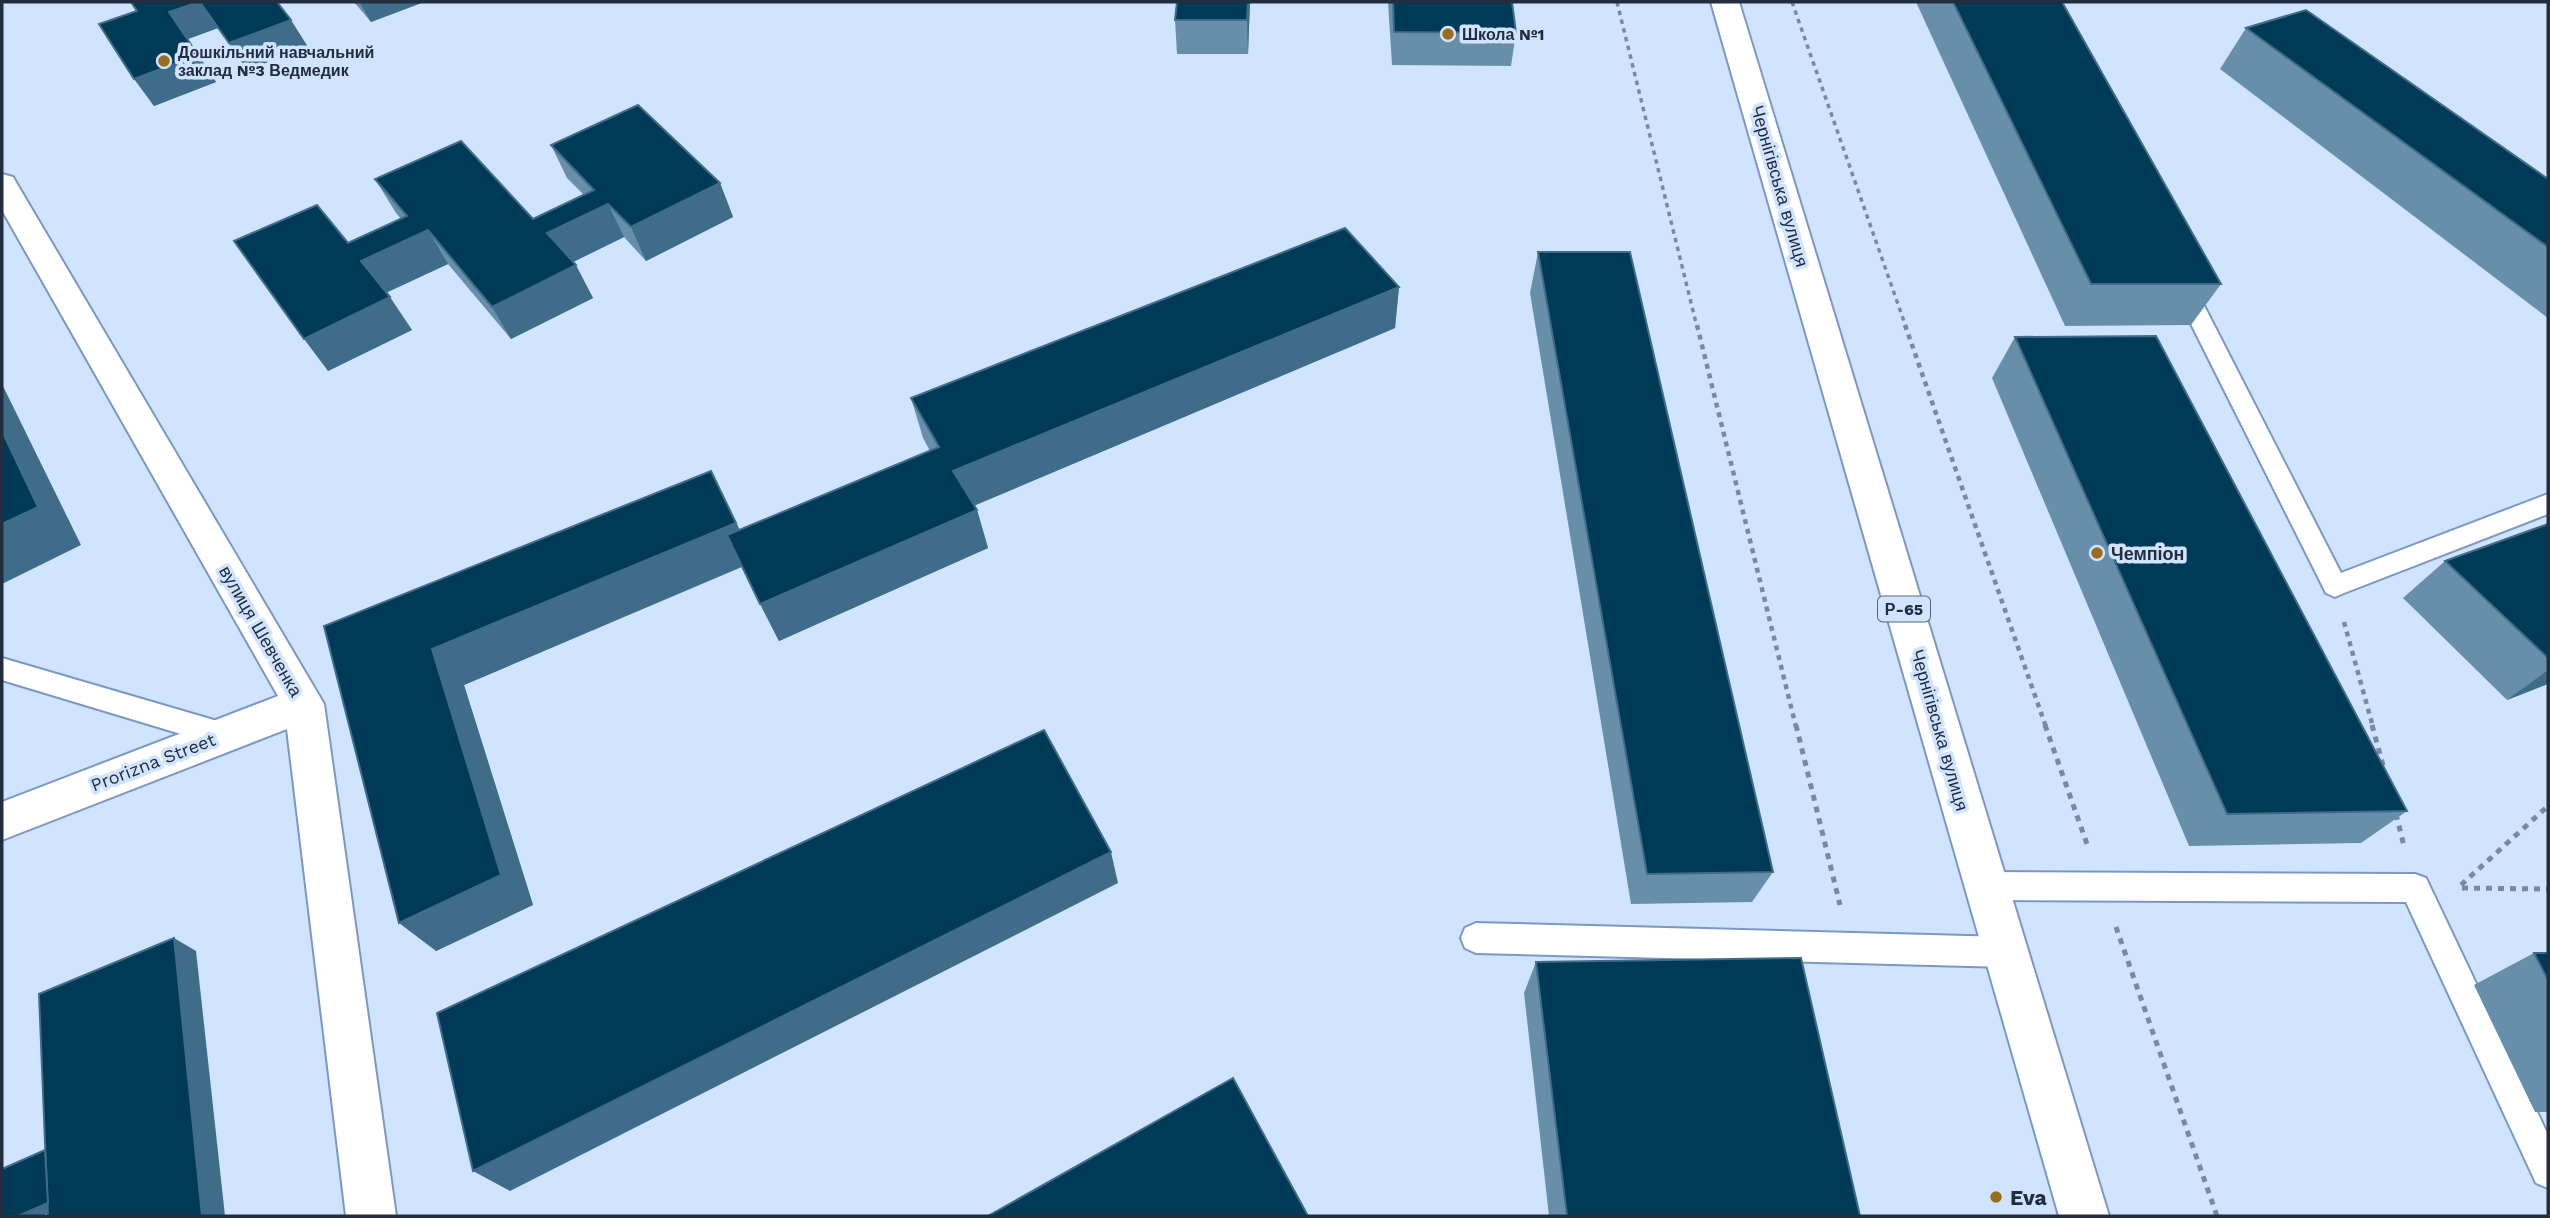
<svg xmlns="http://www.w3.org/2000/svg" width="2550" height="1218" font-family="'Work Sans',sans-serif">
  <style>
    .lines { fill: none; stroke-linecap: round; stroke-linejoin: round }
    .lane-casing { stroke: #7a98c2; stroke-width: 4 }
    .street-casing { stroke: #7a98c2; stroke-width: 4 }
    .primary-casing { stroke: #7a98c2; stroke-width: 4 }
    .path-far2 { stroke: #7989a0; stroke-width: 3.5; stroke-dasharray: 4.5 4.5; stroke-linecap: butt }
    .path-far1 { stroke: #7989a0; stroke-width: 4.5; stroke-dasharray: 5 5; stroke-linecap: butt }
    .path { stroke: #7989a0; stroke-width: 5; stroke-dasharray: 6 6; stroke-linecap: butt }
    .lane { fill: #fff; fill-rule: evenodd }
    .street { fill: #fff; fill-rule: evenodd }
    .primary { fill: #fff; fill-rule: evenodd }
    .wall { fill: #688faa }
    .shaded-wall { fill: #3f6d89 }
    .building { fill: #013a56; stroke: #3f6d89; stroke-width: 2 }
    .poi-dot { fill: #9a6d1d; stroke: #d0e4ff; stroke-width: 2.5 }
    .labels { text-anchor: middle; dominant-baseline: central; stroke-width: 7; stroke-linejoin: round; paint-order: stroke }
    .far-poi-label { font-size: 16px; font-weight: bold; fill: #222e40; stroke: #d0e4ff; text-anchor: start }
    .shield { fill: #d0e4ff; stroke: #566579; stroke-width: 2 }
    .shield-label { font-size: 16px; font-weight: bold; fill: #222e40 }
    .street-label { font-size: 18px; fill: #222e40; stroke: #d0e4ff }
    .poi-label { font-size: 18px; font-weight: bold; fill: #222e40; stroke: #d0e4ff; text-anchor: start }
    .near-poi-label { font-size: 21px; font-weight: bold; fill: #222e40; stroke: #d0e4ff; text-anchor: start }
  </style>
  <rect width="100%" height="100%" fill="#d0e4ff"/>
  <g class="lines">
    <g class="lane-casing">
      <g id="lane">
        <polygon points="2183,278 2191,281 2194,286 2341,573 2548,494 2548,514 2344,593 2335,597 2326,593 2172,286 2175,281"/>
        <polygon points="2,658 224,723 234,726 238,735 234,744 224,747 2,680"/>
        <polygon points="1986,872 2415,874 2426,878 2548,1135 2548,1188 2536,1183 2406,902 1986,900 1975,896 1971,886 1975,876"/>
        <polygon points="1476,923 2006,937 2017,942 2021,952 2017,962 2006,967 1476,953 1465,948 1461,938 1465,928"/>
      </g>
    </g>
    <g class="street-casing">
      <polygon id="street" points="2,174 13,177 17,184 324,704 396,1216 346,1216 287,729 2,840 2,802 278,696 2,210"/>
    </g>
    <g class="primary-casing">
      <polygon id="primary" points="1711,2 1739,2 2109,1216 2059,1216"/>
    </g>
    <g class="path-far2">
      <polyline points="1617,2 1697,327"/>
      <polyline points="1792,2 1906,327"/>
    </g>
    <g class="path-far1">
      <polyline points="1697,325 1796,727"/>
      <polyline points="1905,325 2046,727"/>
      <polyline points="2344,622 2373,727"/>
    </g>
    <g class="path">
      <polyline points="1796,725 1840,905"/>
      <polyline points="2045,725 2088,847"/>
      <polyline points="2372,725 2384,769"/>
      <polyline points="2396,814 2404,846"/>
      <polyline points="2461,885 2548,806"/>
      <polyline points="2462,888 2548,889"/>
      <polyline points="2116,927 2217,1216"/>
    </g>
    <use href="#lane" class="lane"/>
    <use href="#street" class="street"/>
    <use href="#primary" class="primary"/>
  </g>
  <g class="wall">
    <polygon points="277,2 308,47 247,70 218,28 188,39 216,82 154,106 99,24"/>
    <polygon points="354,2 424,2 371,22"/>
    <polygon points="1177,2 1250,2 1248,54 1177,54 1175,20"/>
    <polygon points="1388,2 1512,2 1516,33 1511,66 1392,65"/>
    <polygon points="1916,2 2062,2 2221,284 2191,325 2065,326"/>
    <polygon points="2246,28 2548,179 2548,318 2220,69"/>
    <polygon points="551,145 720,183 733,217 646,261 624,237 573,262 593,298 511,339 448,264 386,293 412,330 328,371 348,243 401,219 396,213 375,179 533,219 584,195 567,178"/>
    <polygon points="1538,252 1773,872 1752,902 1631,904 1530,293"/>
    <polygon points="1399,287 1395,328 975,505 977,510 988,548 779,641 742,567 464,685 533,905 436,951 324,626 740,530 930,451 923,438 911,398"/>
    <polygon points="2015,337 2407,811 2361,843 2189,846 1992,378"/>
    <polygon points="2548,524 2548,684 2507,700 2403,598 2445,561"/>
    <polygon points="2534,953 2548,953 2548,1112 2535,1112 2474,985"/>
    <polygon points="1536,962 1860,1216 1549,1216 1524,993"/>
  </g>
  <g class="shaded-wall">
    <polygon points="200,2 218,28 188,39 216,82 154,106 134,79 169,12"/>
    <polygon points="363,2 424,2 371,22 360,3"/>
    <polygon points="1248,2 1250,2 1248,54 1247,20"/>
    <polygon points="291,20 308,47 247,70 229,43"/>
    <polygon points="720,183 733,217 646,261 631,227"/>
    <polygon points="608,204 624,237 565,266 547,233"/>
    <polygon points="428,230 448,264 383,294 361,261"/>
    <polygon points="576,265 593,298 511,339 492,307"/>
    <polygon points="1399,287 1395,328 964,510 953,471"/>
    <polygon points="390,297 412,330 328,371 304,339"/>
    <polygon points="2,384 81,545 2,584"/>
    <polygon points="711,471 755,561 464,685 533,905 436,951 399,923 432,649"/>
    <polygon points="977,510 988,548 779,641 760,604"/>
    <polygon points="2548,670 2548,684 2507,700"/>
    <polygon points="1111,852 1118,883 510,1191 473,1171"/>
    <polygon points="174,938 196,951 225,1216 202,1216"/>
    <polygon points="72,1149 74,1202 42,1216 18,1216"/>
  </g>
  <g class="building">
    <polygon points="131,2 199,2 169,12 198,55 134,79 99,24 137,11"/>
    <polygon points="200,2 277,2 291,20 229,43"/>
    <polygon points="1177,2 1248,2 1247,20 1175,20"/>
    <polygon points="1393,2 1512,2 1516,33 1394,32"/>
    <polygon points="1953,2 2062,2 2221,284 2091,284"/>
    <polygon points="2306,10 2548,179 2548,247 2246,28"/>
    <polygon points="638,105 720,183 631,227 608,204 547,233 576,265 492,307 428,230 361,261 390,297 304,339 234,241 317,205 348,243 407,216 375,179 461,141 533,219 594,190 551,145"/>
    <polygon points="1345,228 1399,287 953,471 977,510 760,604 727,535 939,447 911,398"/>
    <polygon points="1538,252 1630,252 1773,872 1647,874"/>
    <polygon points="2156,336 2407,811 2227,814 2015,337"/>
    <polygon points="2,431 38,507 2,524"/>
    <polygon points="711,471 736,523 432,649 501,875 399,923 324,626"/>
    <polygon points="2548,524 2548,658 2445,561"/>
    <polygon points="1044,730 1111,852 473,1171 437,1013"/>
    <polygon points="174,938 202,1216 48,1216 39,994"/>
    <polygon points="2534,953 2548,953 2548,980"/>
    <polygon points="1801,958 1860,1216 1567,1216 1536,962"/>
    <polygon points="1233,1078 1308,1216 988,1216"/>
    <polygon points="45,1150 48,1203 18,1216 2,1216 2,1169"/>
  </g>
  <g class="poi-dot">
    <circle cx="1448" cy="34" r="7"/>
    <circle cx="164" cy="61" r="7"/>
    <circle cx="2097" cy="553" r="7"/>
    <circle cx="1996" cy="1197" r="7"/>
  </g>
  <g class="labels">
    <g class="far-poi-label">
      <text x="1462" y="34">Школа №1</text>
      <text x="178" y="52">Дошкільний навчальний<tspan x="178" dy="18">заклад №3 Ведмедик</tspan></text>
    </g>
    <rect class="shield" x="1878" y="596.5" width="52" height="25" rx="5"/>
    <g class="shield-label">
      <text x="1904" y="609">Р-65</text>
    </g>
    <g class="street-label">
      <text transform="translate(1780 186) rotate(74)">Чернігівська вулиця</text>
      <text transform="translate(261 631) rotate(60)">вулиця Шевченка</text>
      <text transform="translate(1940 730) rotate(74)">Чернігівська вулиця</text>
      <text transform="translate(153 762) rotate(-21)">Prorizna Street</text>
    </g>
    <g class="poi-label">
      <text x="2111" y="553">Чемпіон</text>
    </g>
    <g class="near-poi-label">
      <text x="2010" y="1197">Eva</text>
    </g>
  </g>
  <rect width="2550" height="1218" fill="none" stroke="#222e40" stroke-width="7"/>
</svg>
